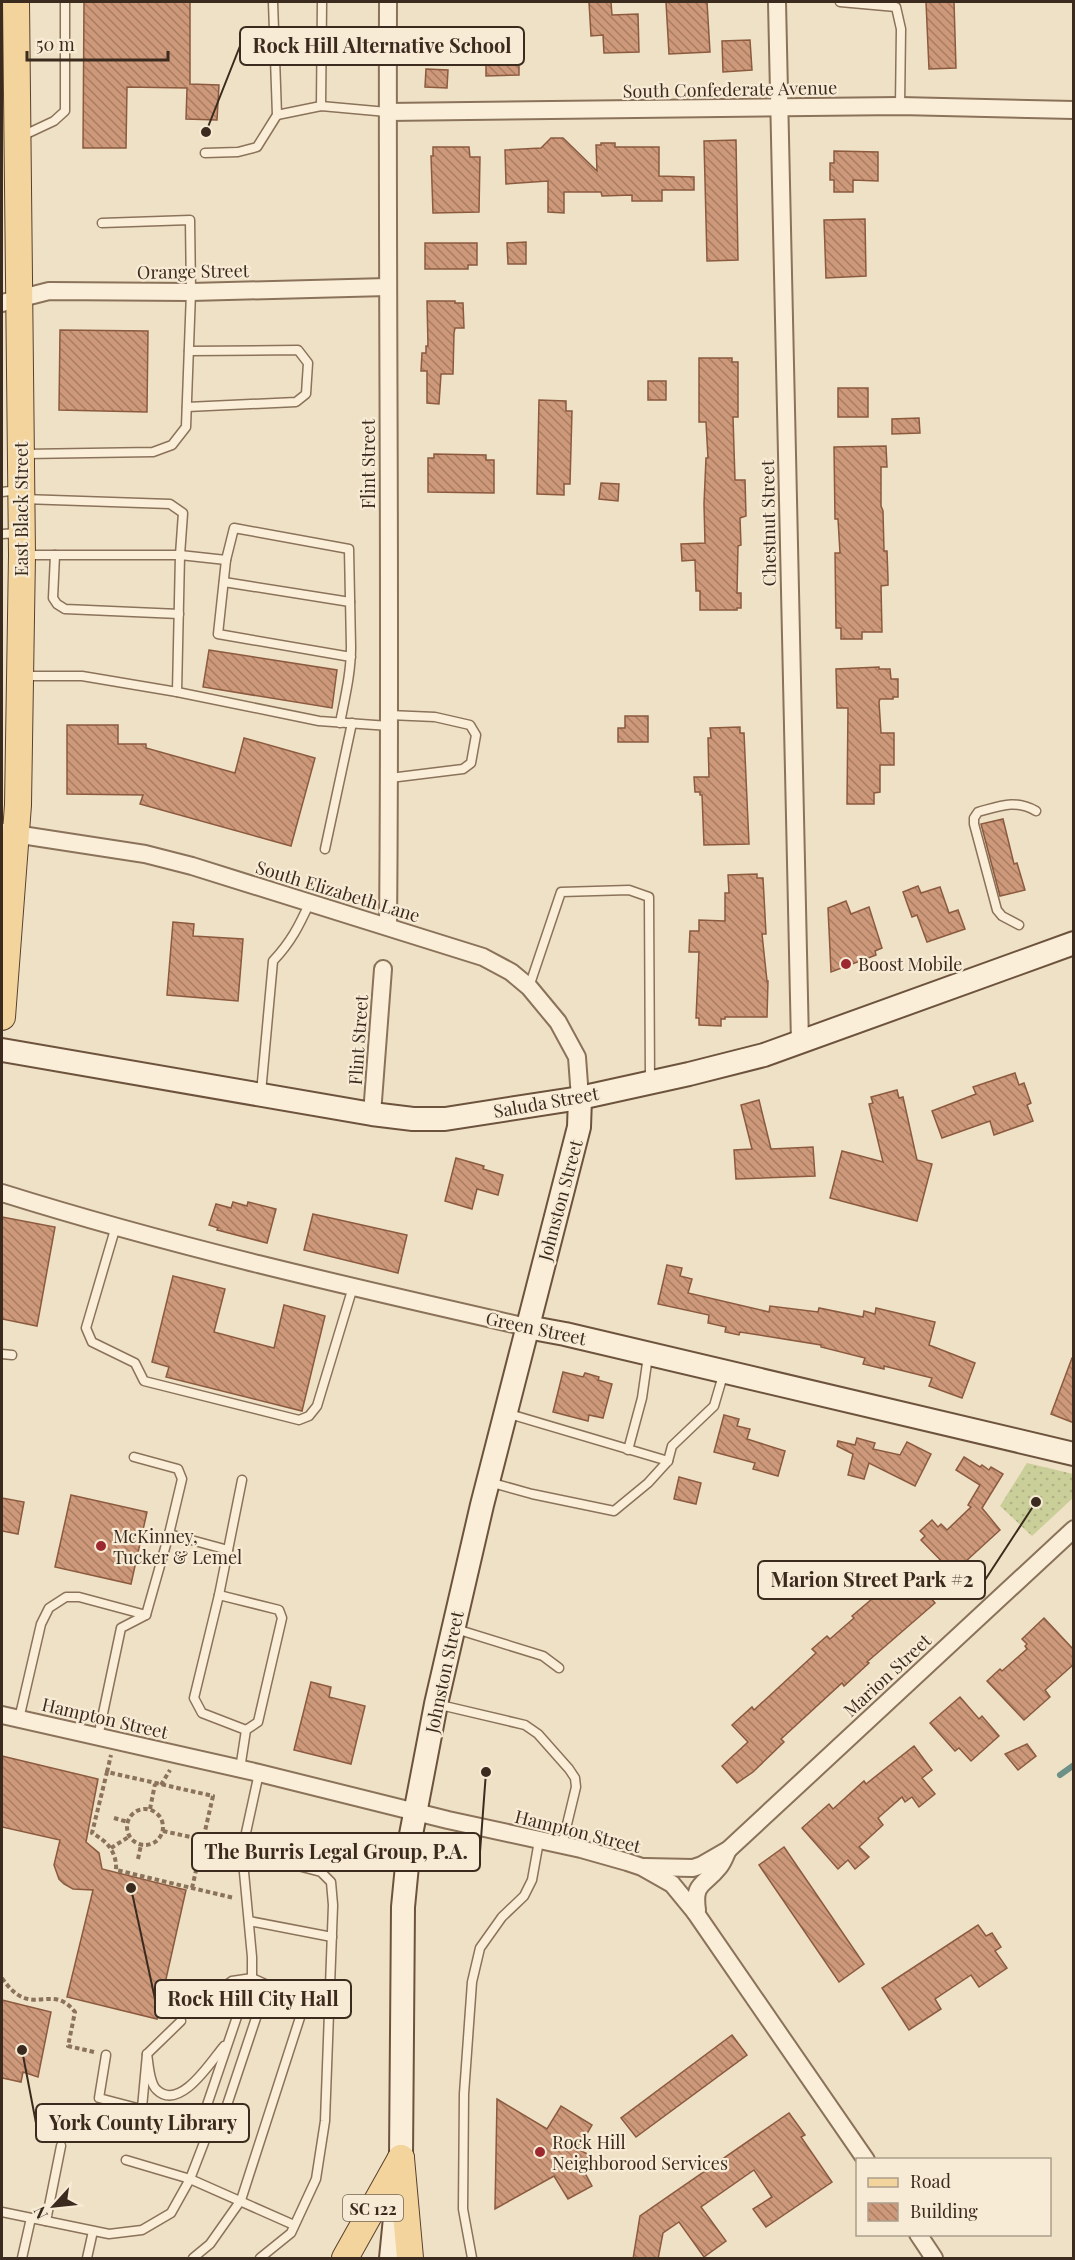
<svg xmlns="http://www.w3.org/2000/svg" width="1075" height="2260" font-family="'Playfair Display',serif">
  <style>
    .grass { fill: url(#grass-dots) }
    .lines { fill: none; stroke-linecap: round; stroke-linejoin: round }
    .stream { stroke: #6d9187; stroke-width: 6 }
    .building { fill: url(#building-back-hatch); stroke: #8b5a3f; stroke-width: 1.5 }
    .lane-casing { stroke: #8b725a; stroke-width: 11 }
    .street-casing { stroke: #8b725a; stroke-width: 20 }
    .secondary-casing { stroke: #6d533d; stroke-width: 26 }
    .primary-casing { stroke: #59402e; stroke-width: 28 }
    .path { stroke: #8b725a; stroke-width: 4; stroke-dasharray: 4.5 3; stroke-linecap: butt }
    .lane { stroke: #faeed8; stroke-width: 8 }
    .street { stroke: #faeed8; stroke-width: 16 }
    .secondary { stroke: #faeed8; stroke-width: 22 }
    .primary { stroke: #f3d49c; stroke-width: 26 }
    .poi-dot { fill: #9c292f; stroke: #f7ebd5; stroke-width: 2 }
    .labels { text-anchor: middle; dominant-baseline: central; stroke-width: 4.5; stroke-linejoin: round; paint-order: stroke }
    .shield { fill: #f7ebd5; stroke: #736555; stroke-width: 1.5 }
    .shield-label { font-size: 16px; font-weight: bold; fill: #3b2b1e }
    .street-label { font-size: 18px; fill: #3b2b1e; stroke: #f7ebd5 }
    .poi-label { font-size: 18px; fill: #3b2b1e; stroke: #f7ebd5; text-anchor: start }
    .leader { fill: none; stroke: #3b2b1e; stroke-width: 2 }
    .callout-dot { fill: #3b2b1e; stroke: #f7ebd5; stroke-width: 2 }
    .callout { fill: #f7ebd5; stroke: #3b2b1e; stroke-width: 2 }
    .callout-label { font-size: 20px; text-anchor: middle; font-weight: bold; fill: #3b2b1e }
  </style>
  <defs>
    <pattern id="grass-dots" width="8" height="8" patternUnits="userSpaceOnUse" patternTransform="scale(1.5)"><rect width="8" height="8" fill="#cace98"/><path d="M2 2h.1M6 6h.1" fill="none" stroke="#aeb183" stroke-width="1.8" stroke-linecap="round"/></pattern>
    <pattern id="building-back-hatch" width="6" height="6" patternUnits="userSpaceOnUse" patternTransform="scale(1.5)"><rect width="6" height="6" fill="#ce997a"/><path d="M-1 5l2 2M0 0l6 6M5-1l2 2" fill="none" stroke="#a87d63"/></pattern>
  </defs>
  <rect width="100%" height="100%" fill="#efe1c5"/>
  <polygon class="grass" points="1027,1463 1073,1474 1073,1498 1032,1536 1000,1506"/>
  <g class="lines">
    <polyline class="stream" points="1060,1775 1074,1765"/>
  </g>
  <g class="building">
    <polygon points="84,2 190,2 190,84 219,85 217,120 186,119 187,88 127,87 126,148 83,148"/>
    <polygon points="589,2 611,2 612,15 638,14 639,52 604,53 603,35 591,36"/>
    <polygon points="666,2 707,2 710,52 669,54"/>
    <polygon points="926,2 954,2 956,68 929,69"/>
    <polygon points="486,32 510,32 510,38 519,38 519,75 486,76"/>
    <polygon points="750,40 752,70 723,72 722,41"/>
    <polygon points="426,69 448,70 447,88 425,87"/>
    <polygon points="551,138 563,138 597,171 596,145 601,145 601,143 615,143 615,147 659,147 659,176 694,177 694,190 662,190 662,201 632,201 632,195 602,196 601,192 564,192 564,213 548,212 548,181 506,184 505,150 541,148"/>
    <polygon points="736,140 738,260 707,261 704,141"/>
    <polygon points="433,147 469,147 470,157 480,157 479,212 433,213 431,156 433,156"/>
    <polygon points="834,151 878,152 878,181 853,180 853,192 834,192 834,180 830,180 830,163 834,163"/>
    <polygon points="865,219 866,276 826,278 824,220"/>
    <polygon points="526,242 526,264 508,264 507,243"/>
    <polygon points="425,243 477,243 477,265 468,265 468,269 425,269"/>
    <polygon points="427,301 455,301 455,303 463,303 464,328 455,328 454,333 453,374 441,374 439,404 427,403 427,371 421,371 422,353 426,353 426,346 428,346"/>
    <polygon points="60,330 148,331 147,412 59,410"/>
    <polygon points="699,358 732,358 732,362 738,362 738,417 733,417 735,480 745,480 746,516 740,518 741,545 738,546 737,593 741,593 741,608 737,608 737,610 700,610 700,591 696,591 695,560 682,561 681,544 705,543 704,504 706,458 708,458 706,422 699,422"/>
    <rect x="648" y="381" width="18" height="19"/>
    <rect x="838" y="388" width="30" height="29"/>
    <polygon points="539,400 566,401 566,411 572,411 570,484 564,484 564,495 537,494"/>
    <polygon points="919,418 920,433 892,434 892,419"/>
    <polygon points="886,446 887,467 881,467 881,506 883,511 884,551 887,551 888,578 888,585 881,586 882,632 862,632 862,639 841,639 841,628 836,628 835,553 840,553 838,519 835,519 834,447"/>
    <polygon points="434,454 486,455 486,460 494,460 494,493 428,492 428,458 434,458"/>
    <polygon points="601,483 619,484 618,501 599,499"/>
    <polygon points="209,650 337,670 332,708 203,687"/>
    <polygon points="879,667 879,669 890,669 891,679 898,679 898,697 893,697 893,699 880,699 879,702 881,733 894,733 894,765 880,765 880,792 874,793 874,804 847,804 848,708 837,708 836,669"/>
    <polygon points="625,716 648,716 648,742 618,742 618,728 625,728"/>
    <polygon points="67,725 118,725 118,744 146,744 146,748 235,773 244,738 315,758 291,846 140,804 143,795 67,794"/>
    <polygon points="740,727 740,733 744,733 749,844 704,845 702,795 700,795 700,792 695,792 694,777 709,777 708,738 711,738 710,728"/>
    <polygon points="1003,819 1014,864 1017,863 1025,890 1000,896 981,824"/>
    <polygon points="757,874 757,878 763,878 766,934 762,934 767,981 768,981 767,1017 725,1017 725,1019 721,1019 721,1026 699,1025 699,1018 696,1018 699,952 689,952 690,931 699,931 699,920 725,921 725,893 729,893 728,875"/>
    <polygon points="918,886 921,893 940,887 949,913 958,910 965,929 927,942 917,915 912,917 903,892"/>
    <polygon points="846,901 851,914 869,907 882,948 875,951 876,955 831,972 828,908"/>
    <polygon points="173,922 194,924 193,936 243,939 238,1001 167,995"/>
    <polygon points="1015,1073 1019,1085 1024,1083 1031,1103 1027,1105 1033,1121 994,1135 990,1121 942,1138 932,1111 976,1094 973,1087"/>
    <polygon points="897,1090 899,1098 903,1097 917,1160 932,1164 917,1221 830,1198 842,1151 883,1162 869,1104 873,1103 871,1097"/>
    <polygon points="759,1100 771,1149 813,1147 815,1176 736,1179 734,1150 752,1149 741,1105"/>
    <polygon points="456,1158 484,1166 483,1169 503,1175 498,1195 477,1189 472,1209 445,1201"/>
    <polygon points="233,1202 247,1206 248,1202 276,1209 267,1243 217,1230 218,1228 209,1225 216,1204 231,1208"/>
    <polygon points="313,1214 407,1235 398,1273 304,1250"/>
    <polygon points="2,1217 55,1227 37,1326 2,1319"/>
    <polygon points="667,1265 682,1268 680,1276 692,1279 688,1293 769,1312 770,1306 818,1312 819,1308 863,1317 864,1311 875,1314 876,1308 935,1322 929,1345 975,1363 962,1398 929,1386 932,1378 884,1366 884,1369 863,1364 865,1358 821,1347 821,1345 740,1332 739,1335 725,1332 726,1327 708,1323 709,1315 658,1304"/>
    <polygon points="173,1276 225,1289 214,1332 274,1348 284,1305 325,1316 302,1411 166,1377 169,1367 152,1362"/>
    <polygon points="1072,1358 1074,1358 1074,1423 1051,1414"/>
    <polygon points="563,1372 583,1377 585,1373 599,1377 598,1380 612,1384 603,1418 589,1415 588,1421 553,1412"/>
    <polygon points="724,1415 739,1419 737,1426 750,1429 747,1439 785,1451 778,1476 753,1469 755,1463 714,1452"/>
    <polygon points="857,1438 875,1443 873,1449 900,1455 907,1442 931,1454 915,1486 869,1463 864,1479 848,1475 853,1454 837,1446 838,1441 855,1445"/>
    <polygon points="964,1457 980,1467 982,1465 989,1470 991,1467 1003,1474 982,1508 1000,1530 953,1573 921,1540 925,1536 920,1531 932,1520 938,1527 941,1524 947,1530 971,1507 968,1505 980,1485 956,1470"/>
    <polygon points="679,1477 701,1483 696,1504 674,1499"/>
    <polygon points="71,1495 147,1512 131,1584 55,1567"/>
    <polygon points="2,1498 24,1502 18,1534 2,1531"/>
    <polygon points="896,1572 904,1581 911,1575 935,1603 867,1662 869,1663 844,1686 842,1683 781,1739 784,1742 753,1772 737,1783 722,1766 748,1742 732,1725 752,1707 754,1710 816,1653 812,1649 827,1636 830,1639 854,1618 852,1616 886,1587 883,1583"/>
    <polygon points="1044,1618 1074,1650 1074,1664 1045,1690 1050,1697 1024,1720 987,1681 1000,1669 1002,1671 1027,1649 1025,1646 1027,1644 1022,1639"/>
    <polygon points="311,1682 331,1687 329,1697 365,1706 351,1764 294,1750"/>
    <polygon points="960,1697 979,1719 982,1716 999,1736 971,1761 959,1748 955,1751 930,1723"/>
    <polygon points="1027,1744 1036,1756 1018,1770 1005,1754"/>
    <polygon points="914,1746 932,1770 922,1778 935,1794 919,1807 912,1797 905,1802 902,1797 878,1818 883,1825 859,1847 869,1857 855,1869 848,1860 838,1869 802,1828 829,1804 833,1809 864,1781 866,1784"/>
    <polygon points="2,1756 98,1779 86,1842 99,1853 102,1869 186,1890 157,2019 67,1997 93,1890 73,1889 64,1884 59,1879 54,1865 60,1840 2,1827"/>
    <polygon points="784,1847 864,1964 839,1982 759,1865"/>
    <polygon points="978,1925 986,1936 992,1933 1001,1947 995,1951 1007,1968 979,1987 971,1975 935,1999 941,2009 909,2030 882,1988"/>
    <polygon points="2,2000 51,2012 38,2077 23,2072 21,2082 2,2078"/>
    <polygon points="732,2035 747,2055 636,2137 621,2118"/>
    <polygon points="497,2099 547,2129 561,2106 592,2125 578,2149 591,2156 579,2162 592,2186 568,2199 554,2176 495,2209"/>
    <polygon points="789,2113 805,2135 801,2137 832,2182 766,2227 753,2209 772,2197 754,2170 701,2207 726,2241 704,2257 679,2222 663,2233 658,2259 633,2259 640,2216"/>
  </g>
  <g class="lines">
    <g class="lane-casing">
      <g id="lane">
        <polyline points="840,2 896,7 901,29 900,106"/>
        <polyline points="321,106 322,2"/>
        <polyline points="277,115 321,106 387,112"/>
        <polyline points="22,136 54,121 65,111 65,2"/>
        <polyline points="205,153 238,152 257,147 277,115 273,2"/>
        <polyline points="187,407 296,402 306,394 308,363 298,350 189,351"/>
        <polyline points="25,454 153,452 172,445 186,427 191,292 190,220 102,223"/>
        <polyline points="2,492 18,490"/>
        <polyline points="23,499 170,504 183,513 180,555 26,555"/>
        <polyline points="2,534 19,533"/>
        <polyline points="55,555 53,598 57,604 65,609 179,614"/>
        <polyline points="224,582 350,602"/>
        <polyline points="22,676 82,676 177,692 319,721 389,726"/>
        <polyline points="177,692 180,555 226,560"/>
        <polyline points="389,715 435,717 470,725 476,735 471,763 463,769 390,778"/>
        <path d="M 340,723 C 345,697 351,673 351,647 L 349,549 L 234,528 L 226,560 L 218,634 L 351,657"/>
        <polyline points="325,849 352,723"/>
        <path d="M 1019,925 L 1002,916 L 997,910 L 974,824 L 974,818 L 978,812 C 1000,806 1015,799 1036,811"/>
        <polyline points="529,987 561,892 629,890 649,897 650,1082"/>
        <path d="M 261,1093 L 273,961 C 291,942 299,926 310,902"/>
        <polyline points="116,1226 86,1328 92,1342 135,1363 144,1381 299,1420 309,1416 317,1406 353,1287"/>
        <polyline points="2,1354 12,1355"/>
        <polyline points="506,1413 668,1461"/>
        <polyline points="628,1450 642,1398 648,1356"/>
        <polyline points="134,1457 178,1469 182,1479 169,1534 228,1550"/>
        <polyline points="242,1480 219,1595 194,1698 202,1713 246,1730"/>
        <polyline points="489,1482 532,1494 614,1511 648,1483 668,1461 672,1446 714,1406 724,1372"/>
        <polyline points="219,1595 279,1610 282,1618 258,1722 246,1730 240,1769"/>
        <polyline points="456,1629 543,1656 559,1668"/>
        <polyline points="436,1704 525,1725 538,1734 569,1769 575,1778 576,1787 562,1845"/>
        <polyline points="19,1719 41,1624 49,1608 66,1597 79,1597 146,1615"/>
        <polyline points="98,1737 121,1628 146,1615 169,1534"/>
        <polyline points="242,1851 321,1872 331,1882 333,1905 325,2121 316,2179 291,2233 260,2258"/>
        <polyline points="249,1921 332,1937"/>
        <polyline points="305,2002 329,2010"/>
        <path d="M 147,2054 C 149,2065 149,2083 157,2090 C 180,2112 212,2060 224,2046"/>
        <polyline points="106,2055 99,2098 210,2127"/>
        <polyline points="142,2108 147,2054 181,2021"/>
        <polyline points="210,2127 206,2108 242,2002 252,1990"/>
        <polyline points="126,2160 190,2179 294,2225"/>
        <polyline points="2,2212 109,2234 142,2230 171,2213 190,2179 210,2127 223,2117 260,2006 252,1990 252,1957 242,1851 259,1773"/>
        <polyline points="46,2221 61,2146"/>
        <polyline points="22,2258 31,2218"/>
        <polyline points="87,2258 93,2231"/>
        <polyline points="193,2258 210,2244 241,2200 305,2002 252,1978 232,1981 200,2004"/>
        <polyline points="472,2258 463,2209 464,2094 472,1982 480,1948 502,1917 524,1896 532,1880 539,1841"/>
      </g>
    </g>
    <g class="street-casing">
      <g id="street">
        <path d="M 388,2 C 387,310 391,618 388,926"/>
        <polyline points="777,2 800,1043"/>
        <polyline points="387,112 900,106 1074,110"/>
        <polyline points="2,303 49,291 191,292 387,287"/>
        <polyline points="2,832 145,854 192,866 483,957 511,972 529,987 558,1022 577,1057 580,1098"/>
        <polyline points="372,1114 383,969"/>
        <path d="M 2,1193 C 174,1247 351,1287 527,1327"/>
        <polyline points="2,1715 259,1773 448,1820 581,1849 627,1862 642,1867 672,1884 695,1912 866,2160"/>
        <polyline points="645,1867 693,1868 702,1865 728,1850 1074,1529"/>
        <path d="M 695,1912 L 697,1910 C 693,1882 704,1886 719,1867 C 723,1863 725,1856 728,1850"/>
        <polyline points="918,2234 934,2258"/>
      </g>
    </g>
    <g class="secondary-casing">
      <g id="secondary">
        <polyline points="2,1050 372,1114 413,1119 445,1119 580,1098 689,1074 764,1055 1074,943"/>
        <polyline points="527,1327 565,1334 1074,1454"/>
        <polyline points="391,2258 401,2158 403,1907 409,1845 436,1704 482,1505 579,1127 580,1098"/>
      </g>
    </g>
    <g class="primary-casing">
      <g id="primary">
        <polyline points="2,1017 18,805 22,555 16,2"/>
        <polyline points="401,2158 410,2258"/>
        <polyline points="345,2258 401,2158"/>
      </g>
    </g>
    <g class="path">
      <polyline points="107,1772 111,1755"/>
      <polyline points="161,1785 170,1770"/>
      <circle cx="145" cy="1827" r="18"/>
      <polyline points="150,1809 155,1784"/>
      <polyline points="114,1818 128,1822"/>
      <polyline points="163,1831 232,1846"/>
      <polyline points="111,1848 130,1836"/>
      <polyline points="138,1859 141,1845"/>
      <path d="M 192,1888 L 213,1796 L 107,1772 L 92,1833 C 107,1841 117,1852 116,1870 L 234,1898"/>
      <path d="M 2,1978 C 31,2021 51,1981 75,2012 L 68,2046 L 94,2052"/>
    </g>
    <use href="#lane" class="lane"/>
    <use href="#street" class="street"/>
    <use href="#secondary" class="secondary"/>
    <use href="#primary" class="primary"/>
  </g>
  <g class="poi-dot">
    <circle cx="846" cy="964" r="6"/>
    <circle cx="101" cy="1546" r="6"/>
    <circle cx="540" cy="2152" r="6"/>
  </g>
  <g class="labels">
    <rect class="shield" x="343" y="2195" width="60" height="26" rx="4.5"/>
    <g class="shield-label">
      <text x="373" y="2208">SC 122</text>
    </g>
    <g class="street-label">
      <text transform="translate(730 89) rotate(-1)">South Confederate Avenue</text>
      <text transform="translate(193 271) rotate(-1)">Orange Street</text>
      <text transform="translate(368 464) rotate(-90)">Flint Street</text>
      <text transform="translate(21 509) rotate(-90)">East Black Street</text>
      <text transform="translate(768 523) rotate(-91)">Chestnut Street</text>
      <text transform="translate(338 891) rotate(17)">South Elizabeth Lane</text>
      <text transform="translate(358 1040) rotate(-86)">Flint Street</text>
      <text transform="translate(546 1102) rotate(-10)">Saluda Street</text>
      <text transform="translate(560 1200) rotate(-75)">Johnston Street</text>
      <text transform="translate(536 1328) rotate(12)">Green Street</text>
      <text transform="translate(444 1672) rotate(-78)">Johnston Street</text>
      <text transform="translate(887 1675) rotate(-43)">Marion Street</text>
      <text transform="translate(105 1718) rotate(13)">Hampton Street</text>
      <text transform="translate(578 1831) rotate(14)">Hampton Street</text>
    </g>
    <g class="poi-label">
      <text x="858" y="964">Boost Mobile</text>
      <text x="113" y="1536">McKinney,<tspan x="113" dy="21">Tucker &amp; Lemel</tspan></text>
      <text x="552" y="2142">Rock Hill<tspan x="552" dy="21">Neighborood Services</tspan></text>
    </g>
  </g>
  <path class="leader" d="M206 132L240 46M1036 1502L985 1580M486 1772L480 1852M131 1888L155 1999M22 2050L36 2123"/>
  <g class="callout-dot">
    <circle cx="206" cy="132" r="6"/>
    <circle cx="1036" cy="1502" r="6"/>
    <circle cx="486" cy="1772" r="6"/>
    <circle cx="131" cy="1888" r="6"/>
    <circle cx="22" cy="2050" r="6"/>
  </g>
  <g class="callout">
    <rect x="240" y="27" width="284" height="38" rx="6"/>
    <rect x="758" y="1561" width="227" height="38" rx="6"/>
    <rect x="192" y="1833" width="288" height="38" rx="6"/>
    <rect x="155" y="1980" width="196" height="38" rx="6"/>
    <rect x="36" y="2104" width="213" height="38" rx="6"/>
  </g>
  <g class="callout-label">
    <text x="382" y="53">Rock Hill Alternative School</text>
    <text x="872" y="1587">Marion Street Park #2</text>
    <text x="336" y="1859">The Burris Legal Group, P.A.</text>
    <text x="253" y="2006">Rock Hill City Hall</text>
    <text x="143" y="2130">York County Library</text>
  </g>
  <rect width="1075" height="2260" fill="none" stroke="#3b2b1e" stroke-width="6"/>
  <rect x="856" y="2158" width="195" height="78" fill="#f7ebd5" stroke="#ac9e8c" stroke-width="1.5"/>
  <rect x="868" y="2178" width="30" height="9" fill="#f3d49c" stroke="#ac9e8c" stroke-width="1.5"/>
  <text x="910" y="2188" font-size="18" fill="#3b2b1e">Road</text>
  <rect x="868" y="2203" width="30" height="18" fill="url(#building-back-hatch)" stroke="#ac9e8c" stroke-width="1.5"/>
  <text x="910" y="2218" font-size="18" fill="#3b2b1e">Building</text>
  <g transform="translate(54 2206) rotate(243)" stroke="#f7ebd5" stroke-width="4.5" paint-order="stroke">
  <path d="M0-4.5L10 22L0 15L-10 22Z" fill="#3b2b1e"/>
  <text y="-9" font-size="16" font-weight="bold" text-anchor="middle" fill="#3b2b1e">N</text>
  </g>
  <path d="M27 51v9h141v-9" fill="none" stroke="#3b2b1e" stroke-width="3"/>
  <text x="36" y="51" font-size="18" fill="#3b2b1e" stroke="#f7ebd5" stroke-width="4.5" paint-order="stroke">50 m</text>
</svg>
